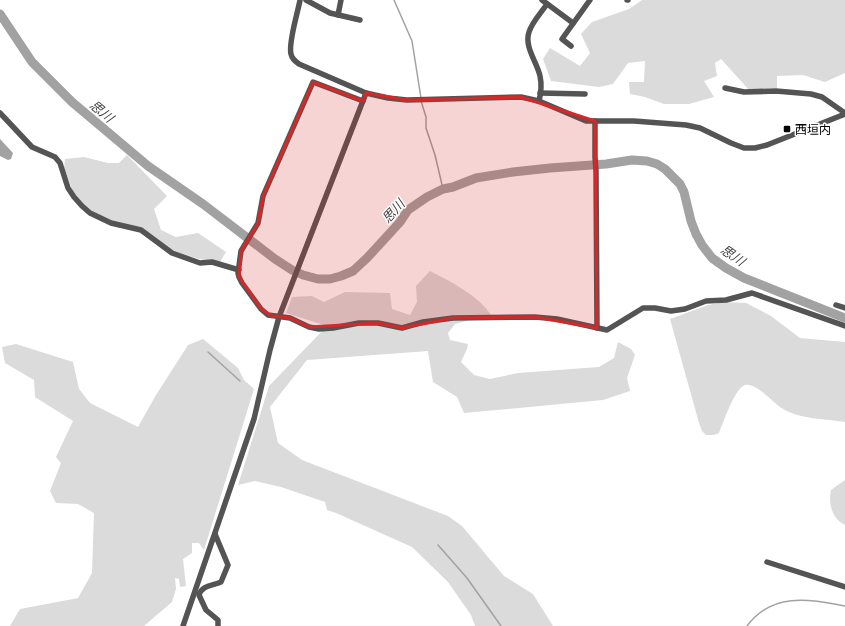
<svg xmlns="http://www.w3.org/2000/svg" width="845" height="626" font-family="Barlow,'Noto Sans JP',sans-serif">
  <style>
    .green { fill: #dbdbdb }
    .water { fill: #a2a2a2 }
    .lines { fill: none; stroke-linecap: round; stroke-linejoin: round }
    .stream { stroke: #a2a2a2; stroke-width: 1.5 }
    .river { stroke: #a2a2a2; stroke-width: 9 }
    .minor { stroke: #545454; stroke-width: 5.5 }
    .marked { fill: #d62828; fill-opacity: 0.2; stroke: #d62828; stroke-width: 3; stroke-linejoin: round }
    .poi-dot { fill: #000; stroke: #fff; stroke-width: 1.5 }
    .labels { text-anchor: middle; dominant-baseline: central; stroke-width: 3; stroke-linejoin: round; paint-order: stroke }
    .poi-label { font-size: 12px; fill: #000; stroke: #fff; text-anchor: start }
    .water-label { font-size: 13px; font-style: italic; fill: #434343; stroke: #fff }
  </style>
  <rect width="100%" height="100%" fill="#fff"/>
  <g class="green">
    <polygon points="642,0 845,0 845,73 825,82 803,75 777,76 777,88 749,90 721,59 715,63 717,76 704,81 714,97 689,104 664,104 645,97 630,94 629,82 644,82 645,61 628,63 613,84 599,87 551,81 543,59 550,48 580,66 590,53 581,34 592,22 629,9"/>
    <polygon points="127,155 167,196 154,209 161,230 176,237 198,233 226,252 220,262 199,259 171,250 151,234 110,221 85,207 73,192 64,168 65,159 84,157 108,163 119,163"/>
    <path d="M 430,271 C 450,281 479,296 491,315 L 455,324 L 448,333 L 450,340 L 468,344 L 467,349 L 461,362 L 474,375 L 490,379 L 518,373 L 599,367 L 614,358 L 618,342 L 631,349 L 635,355 L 627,378 L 630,391 L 603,400 L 464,413 L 457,397 L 433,382 L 428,351 L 307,360 L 270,407 L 278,443 L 302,460 L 448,516 L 462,526 L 504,576 L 533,594 L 553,626 L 475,626 L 471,615 L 448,582 L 412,547 L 336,513 L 327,510 L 325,502 L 281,487 L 255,481 L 238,485 L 269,386 L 327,326 L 286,313 L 292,297 L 312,296 L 324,302 L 345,292 L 390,293 L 392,309 L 410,315 L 417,302 L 416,286 Z"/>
    <path d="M 725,302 L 746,303 L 771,316 L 800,338 L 845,342 L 845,422 C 826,419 796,419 780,407 C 772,401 755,382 745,385 C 735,388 723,423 719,433 L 713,435 L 706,435 L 702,431 L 699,423 L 670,319 L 708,305 Z"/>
    <polygon points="203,339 238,368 244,380 254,389 204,550 199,543 192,543 192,553 183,559 186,586 180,587 179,579 175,578 176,589 172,602 144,626 10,626 20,609 78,598 92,573 94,513 78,504 56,503 50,491 61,463 56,457 73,421 35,397 34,380 5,363 2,347 16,344 73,362 79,389 90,403 138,427 156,395 188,345"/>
    <path d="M 845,480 L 845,525 C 832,519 828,503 831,490 Z"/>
  </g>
  <polygon class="water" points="0,139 13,153 11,159 8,160 0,156"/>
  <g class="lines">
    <g class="stream">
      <polyline points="394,0 412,41 421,98"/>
      <polyline points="421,101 426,117 426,128 435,155 443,189"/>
      <polyline points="208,352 240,381"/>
      <polyline points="438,545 467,578 501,626"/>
      <path d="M 747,626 C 772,592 808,599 845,606"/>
    </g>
    <polyline class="river" points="0,14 32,62 72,102 148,166 203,204 275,259 292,270 303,275 318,279 330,279 341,276 353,271 367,258 390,233 400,222 408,210 427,197 443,189 453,187 476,178 513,172 550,168 606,164 632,160 647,161 657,164 665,169 680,184 684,192 691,221 696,234 702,245 712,258 726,268 744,278 845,318"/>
    <g class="minor">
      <path d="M 300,0 C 298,12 288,43 291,54 C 292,59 295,61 299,64 L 366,93 L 388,98 L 407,100 L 521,97 L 539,101 L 586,121 L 634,121 L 686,125 L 700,128 L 731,143 L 744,148 L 755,148 L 767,145 L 845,114"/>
      <polyline points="306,0 330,13 360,20"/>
      <polyline points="542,0 573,23"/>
      <polyline points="627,0 628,0"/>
      <polyline points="338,15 341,0"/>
      <polyline points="571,46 562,39 590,0"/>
      <polyline points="725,88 744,92 776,91 811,94 822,97 845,113"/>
      <polyline points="540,93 585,94"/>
      <polyline points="363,101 313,82 263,196 258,223 241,251 238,273 239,277 242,283 261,309 268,315 290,318 309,327 319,329 333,328 359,323 378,323 402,328 423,322 453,318 535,317 557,319 607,330 643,308 655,308 671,311 685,309 706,301 726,300 752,293 845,326"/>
      <path d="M 539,101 C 541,93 542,85 540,76 C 537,62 524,47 529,32 C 532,22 541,13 547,4"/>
      <polyline points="0,113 32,147 55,157 60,163 68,188 74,197 82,206 90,213 111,223 141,230 172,253 200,263 212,262 239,270"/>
      <polyline points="595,121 595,157 596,171 597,328"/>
      <polyline points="836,305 845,308"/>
      <path d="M 215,534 L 228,565 L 221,582 C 212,586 202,585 199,595 L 206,610 L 218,620 L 218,626"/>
      <polyline points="767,562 845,587"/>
      <polyline points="183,626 254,419 270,350 279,317 366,93"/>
    </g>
  </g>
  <path class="marked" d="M 313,82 L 363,101 L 366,93 L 407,100 L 521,97 L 595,121 L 597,328 L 535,317 L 453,318 L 402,328 L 378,323 L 309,327 L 290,318 L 272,316 L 261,309 L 239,277 L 241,251 L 258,223 L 263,196 Z"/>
  <rect class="poi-dot" x="783" y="125" width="8" height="8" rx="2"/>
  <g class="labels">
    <g class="poi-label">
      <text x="795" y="129">西垣内</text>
    </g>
    <g class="water-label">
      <text transform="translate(102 111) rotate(40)">思川</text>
      <text transform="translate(393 211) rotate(-48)">思川</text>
      <text transform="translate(733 255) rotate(35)">思川</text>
    </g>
  </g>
</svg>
